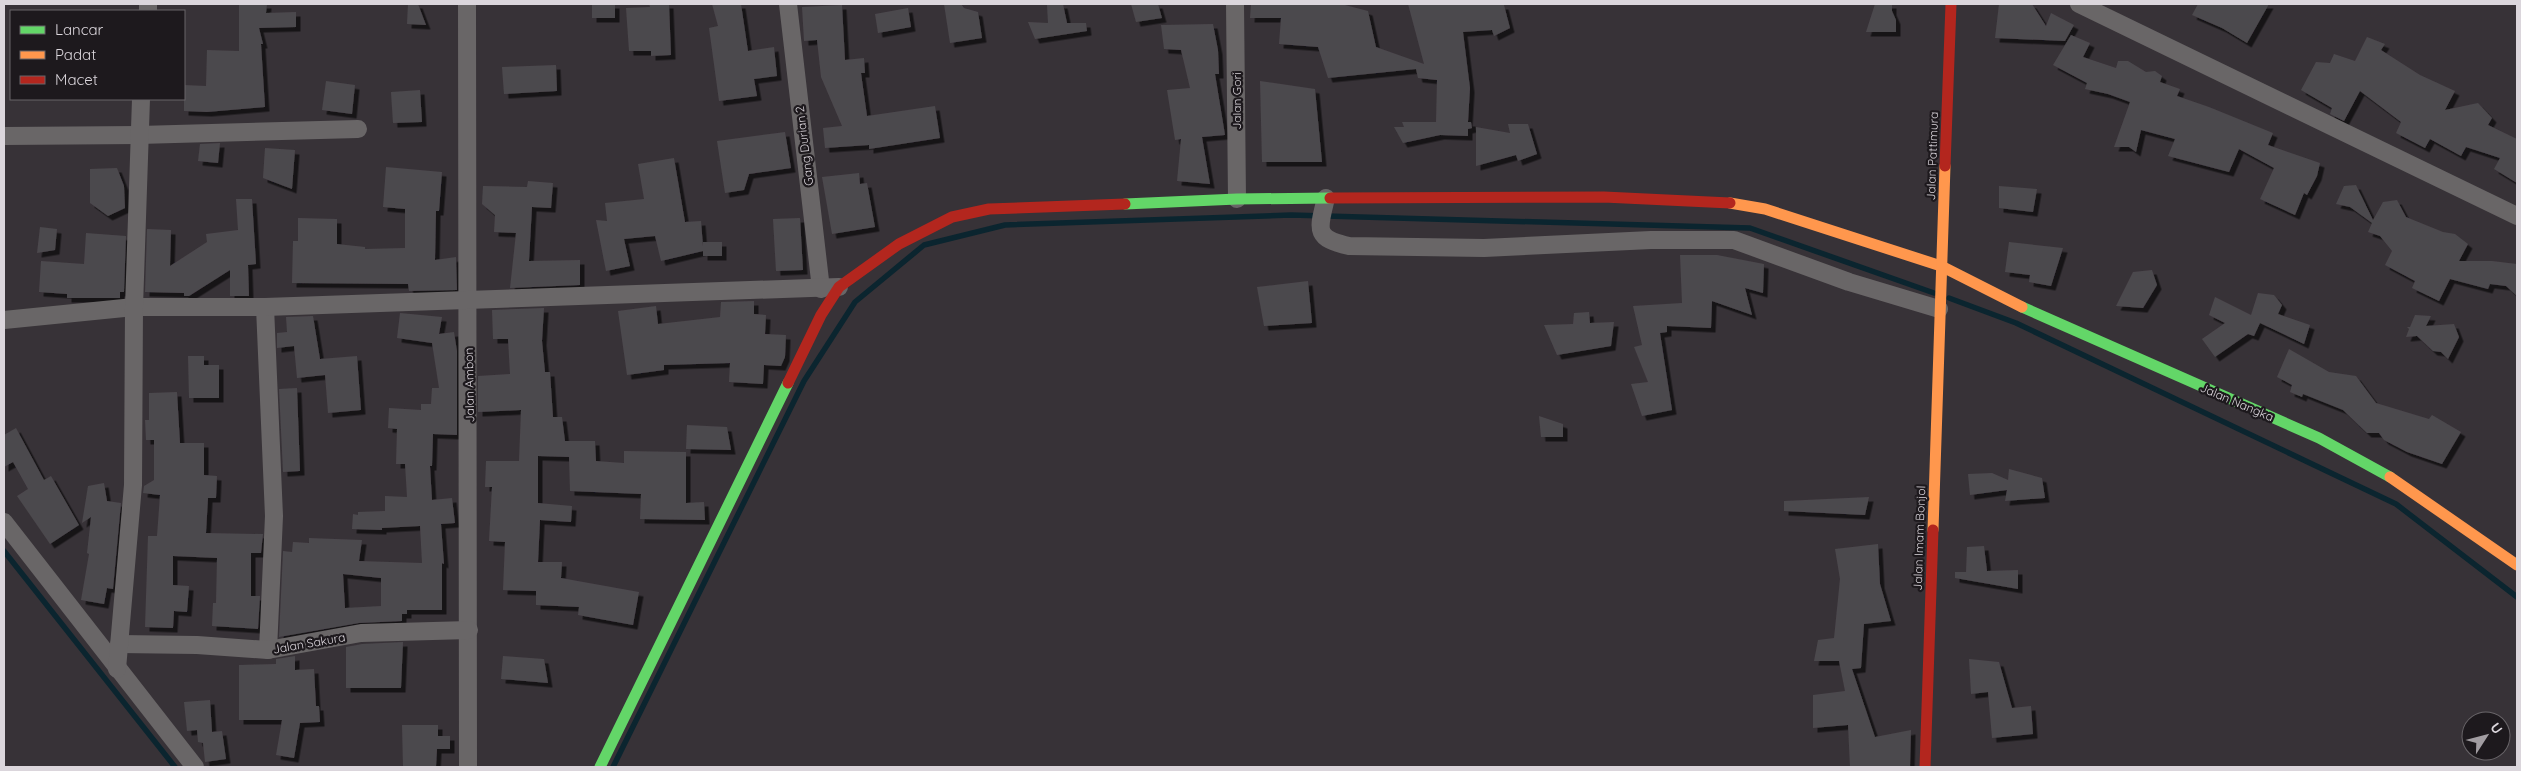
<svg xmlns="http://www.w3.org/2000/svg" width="2521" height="771" font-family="Quicksand,sans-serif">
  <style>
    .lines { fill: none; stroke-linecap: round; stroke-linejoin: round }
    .stream { stroke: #0b252f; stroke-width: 5.5 }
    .building { fill: #4c484d; fill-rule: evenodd; filter: url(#shadow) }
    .street { stroke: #696667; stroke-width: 18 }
    .fast { stroke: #63d668; stroke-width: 11 }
    .slow { stroke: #ff974d; stroke-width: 11 }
    .jam { stroke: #b3261e; stroke-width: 11 }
    .labels { text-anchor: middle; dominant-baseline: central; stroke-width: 4.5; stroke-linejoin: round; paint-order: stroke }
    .street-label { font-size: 12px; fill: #dbd6dc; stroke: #1d191d }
  </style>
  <defs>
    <filter id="shadow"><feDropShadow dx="4.5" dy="4.5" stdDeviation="0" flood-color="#0009"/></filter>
  </defs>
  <rect width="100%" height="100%" fill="#373237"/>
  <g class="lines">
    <g class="stream">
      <polyline points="1949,298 2016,323 2396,504 2517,597"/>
      <polyline points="4,551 175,767"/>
      <polyline points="613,767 804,381 855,302 924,245 1005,225 1291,215 1750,228 1934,293"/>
    </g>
  </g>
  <g class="building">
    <polygon points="239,4 267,4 266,13 296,12 296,27 259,28 263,44 261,44 265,107 207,112 184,111 184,85 206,86 207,50 239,51"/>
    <polygon points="408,4 418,4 426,25 407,24"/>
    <rect x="592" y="4" width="23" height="14"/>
    <polygon points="649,4 669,4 671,55 651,56 651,51 629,51 626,8 650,7"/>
    <polygon points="712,4 741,4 748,51 774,47 777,76 754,79 757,96 719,101 709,28 718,26"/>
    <polygon points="944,4 961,4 964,8 978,12 982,38 950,43"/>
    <polygon points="1063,4 1067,23 1086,23 1087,31 1035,39 1028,22 1048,23 1047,5"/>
    <polygon points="1131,4 1158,4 1162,18 1136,22"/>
    <polygon points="1251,4 1341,4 1368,11 1376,47 1424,64 1408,4 1504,5 1510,28 1494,36 1492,30 1463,32 1470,88 1468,122 1471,122 1472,128 1468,129 1468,136 1440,135 1403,143 1394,127 1404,127 1402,122 1436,122 1437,80 1418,78 1416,69 1328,78 1318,47 1279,44 1281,18 1250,18"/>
    <polygon points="1875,4 1892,4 1892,11 1896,20 1896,32 1866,32"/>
    <polygon points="1999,4 2032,4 2046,26 2051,13 2074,25 2065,41 1995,38"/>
    <polygon points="2198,4 2269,4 2247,43 2222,28 2192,15"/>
    <polygon points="842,5 845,60 864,58 865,73 861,73 867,116 935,106 940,138 869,149 869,145 825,148 823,128 842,126 821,77 817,40 804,41 802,7"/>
    <polygon points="908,8 911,27 878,33 875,14"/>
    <polygon points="1213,24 1218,50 1219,74 1215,74 1225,135 1202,137 1210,184 1177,181 1181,139 1175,140 1167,90 1190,88 1181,50 1164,49 1161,25"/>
    <polygon points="2071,35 2090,43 2083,57 2116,68 2118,61 2128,61 2146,72 2155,71 2162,76 2160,82 2180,89 2177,96 2209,107 2273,133 2268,145 2320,163 2317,176 2307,195 2304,193 2295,215 2260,199 2274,168 2239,149 2229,172 2168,156 2175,139 2141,130 2136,152 2129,147 2114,147 2130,102 2108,94 2085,89 2087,83 2053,65"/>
    <polygon points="2367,37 2385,44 2381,50 2420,75 2455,91 2445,110 2478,103 2492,118 2488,125 2517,139 2517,183 2494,169 2500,158 2466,147 2461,156 2430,139 2425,148 2396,133 2401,122 2360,91 2344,121 2330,114 2332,108 2301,90 2316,62 2330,63 2334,54 2355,61"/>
    <polygon points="556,65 557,91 504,94 502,67"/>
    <polygon points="326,81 355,85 352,114 322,110"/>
    <polygon points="1260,81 1315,89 1322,162 1262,162"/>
    <polygon points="420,90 422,122 393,123 391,92"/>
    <polygon points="1508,124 1528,124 1537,154 1518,161 1516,155 1476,166 1476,127 1510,133"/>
    <polygon points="785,132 791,168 749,174 744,190 725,193 717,141"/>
    <polygon points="220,143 218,163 198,161 200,144"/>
    <polygon points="265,148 295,150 292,189 263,178"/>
    <polygon points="674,158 685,222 701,221 703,246 703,242 722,242 722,256 703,256 703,251 661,261 655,236 624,239 630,266 606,271 596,220 607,221 605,203 644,199 638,164"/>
    <polygon points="386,167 442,172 439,211 436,211 435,260 456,257 457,290 409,291 408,284 292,283 293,241 298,241 298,218 337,219 337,244 365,247 365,249 405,248 405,209 383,207"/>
    <polygon points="117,168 124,186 125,208 108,216 90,203 90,169"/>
    <polygon points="859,173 860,184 867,183 875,227 832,234 822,177"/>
    <polygon points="528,181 553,183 551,208 532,207 529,261 580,260 580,285 510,288 516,233 494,232 495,215 482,204 483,186 527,187"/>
    <polygon points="2356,185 2373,220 2383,202 2397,200 2406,217 2443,232 2455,234 2468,244 2459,261 2492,261 2517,264 2517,296 2506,286 2490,284 2488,289 2450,279 2439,301 2412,288 2415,281 2385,265 2392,251 2380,236 2368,232 2372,223 2350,207 2336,204 2344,186"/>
    <polygon points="1999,186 2037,189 2033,212 1999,208"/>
    <polygon points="236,199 252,199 256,264 248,265 249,296 230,296 230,270 189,296 184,296 184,293 145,292 147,229 171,230 170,266 207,242 206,234 238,230"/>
    <polygon points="800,218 803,270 776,271 773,219"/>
    <polygon points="40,227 57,229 55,250 37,253"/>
    <polygon points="86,233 126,236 124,292 120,292 120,298 67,298 67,294 39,292 41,261 84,264"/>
    <polygon points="2009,242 2063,248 2051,286 2029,282 2030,275 2005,272"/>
    <polygon points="1680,255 1717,255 1764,264 1763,293 1745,288 1752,315 1712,301 1711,328 1667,326 1667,332 1660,333 1672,410 1642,416 1631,384 1648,382 1634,347 1642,345 1633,306 1682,303"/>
    <polygon points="2152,270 2157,285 2143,308 2116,306 2133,272"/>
    <polygon points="1308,281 1312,323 1264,326 1257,287"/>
    <polygon points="2258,293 2274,295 2282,305 2278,314 2310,325 2304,344 2260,323 2254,336 2248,334 2215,357 2202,339 2225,323 2209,315 2215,297 2251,315"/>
    <polygon points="754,301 754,314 766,315 765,334 786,335 785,357 781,366 764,365 763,384 729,382 730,363 664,365 664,370 627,375 618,311 656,306 658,324 720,317 721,302"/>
    <polygon points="544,308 542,341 545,372 550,372 553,417 562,417 565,441 595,441 596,461 624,463 624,451 686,452 686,503 704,502 705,520 640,519 641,494 570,491 569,457 538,456 538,503 572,506 571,522 540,520 538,562 562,562 561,578 639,592 633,625 578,615 579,607 536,605 536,591 503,590 505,542 489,541 492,487 485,487 486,461 519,461 521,410 478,412 478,376 510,374 508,339 493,339 492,310"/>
    <polygon points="1589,312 1590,323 1614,322 1611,346 1557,355 1544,325 1573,324 1574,313"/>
    <path d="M 400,313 L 442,317 L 439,334 L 454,332 L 457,351 L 457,435 L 433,434 L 432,466 L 430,466 L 432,500 L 452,498 L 455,523 L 441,524 L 444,564 L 442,563 L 442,610 L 407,610 L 407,614 L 402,614 L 402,621 L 359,623 L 279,637 L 283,551 L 292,552 L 293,542 L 309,543 L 309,538 L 362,540 L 359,561 L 422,563 L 420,526 L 382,528 L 382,530 L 352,529 L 353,514 L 358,515 L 358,512 L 385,511 L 385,496 L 407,497 L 405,464 L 396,464 L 397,429 L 388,428 L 389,408 L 421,410 L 421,404 L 431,404 L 432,388 L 439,388 L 432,343 L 397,338 ZM 343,574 L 381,578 L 381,606 L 345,608 Z"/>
    <polygon points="2415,315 2431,316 2426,326 2454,324 2459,337 2448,359 2441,352 2433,351 2417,336 2406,337 2409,329 2407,327 2410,327"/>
    <polygon points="313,316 320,359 357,356 361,410 328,413 325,375 297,378 294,346 277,348 277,333 287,332 286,317"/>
    <polygon points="2289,349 2329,372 2356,376 2376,403 2429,419 2432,415 2461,432 2442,464 2407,452 2384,440 2379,433 2367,433 2343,410 2303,394 2302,397 2290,392 2292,385 2277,377"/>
    <polygon points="188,356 204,356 204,365 219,365 219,398 189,398"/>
    <polygon points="297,388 300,471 283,472 279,389"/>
    <polygon points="177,392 180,443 204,443 204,475 217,476 216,498 208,498 206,533 263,534 261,553 251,553 251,596 260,596 258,629 212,626 213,603 216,603 217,558 173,556 173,585 189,586 187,612 174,611 173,628 145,627 148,536 157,536 160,495 143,493 144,486 154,480 154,440 146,440 145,420 149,420 149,393"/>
    <polygon points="1539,416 1563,424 1563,437 1541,437"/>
    <polygon points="687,425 727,427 731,450 686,449"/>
    <polygon points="16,428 44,480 51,476 79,525 50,544 17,496 28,489 13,462 4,467 4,435"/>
    <polygon points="2009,469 2042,478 2045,498 2005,501 2007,490 1970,495 1968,474 1992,473 2008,480"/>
    <polygon points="104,483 107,501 121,503 113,589 107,588 104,604 81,600 89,554 87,553 91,517 82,523 88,486"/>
    <polygon points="1869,497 1865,515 1784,511 1784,501"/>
    <polygon points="1878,544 1880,584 1891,621 1864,624 1861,668 1852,669 1875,737 1911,730 1910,767 1850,767 1848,725 1813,728 1813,695 1845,691 1839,661 1814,661 1818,640 1834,638 1840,579 1835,549"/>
    <polygon points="1984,546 1987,571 2018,570 2018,589 1955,578 1955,572 1966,572 1967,547"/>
    <polygon points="403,642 401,688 346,688 346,647 362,644"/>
    <polygon points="295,656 295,670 314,669 316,706 319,706 320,722 300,723 294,758 276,755 282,720 239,720 239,665 276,664 276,659"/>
    <polygon points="503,656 544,659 548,683 501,679"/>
    <polygon points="1969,659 1999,662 2012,708 2031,706 2033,734 1992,738 1988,692 1971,694"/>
    <polygon points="210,700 212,732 222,731 226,759 205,762 203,743 198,742 197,730 187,731 184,702"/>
    <polygon points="402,725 438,725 438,736 450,736 450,749 437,749 436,767 403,767"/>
  </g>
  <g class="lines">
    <g class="street">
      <polyline points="467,4 468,767"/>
      <polyline points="788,4 821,289"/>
      <polyline points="1235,4 1237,199"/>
      <polyline points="2079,4 2517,216"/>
      <polyline points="148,11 148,4"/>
      <polyline points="4,136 139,135 358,129"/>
      <path d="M 1326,198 C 1318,230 1314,238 1349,246 L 1484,248 L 1651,240 L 1734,240 L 1849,282 L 1939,309"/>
      <polyline points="265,307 274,516 268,650"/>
      <polyline points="4,320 134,307 265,307 839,287"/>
      <polyline points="4,522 195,767"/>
      <polyline points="119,644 197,645 268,650 361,633 469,630"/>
      <polyline points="117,669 133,485 134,307 141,99"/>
    </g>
    <g class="fast">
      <polyline points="1125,204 1237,199 1330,198"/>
      <polyline points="2022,307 2319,438 2390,477"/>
      <polyline points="600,767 788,383"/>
    </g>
    <g class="slow">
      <polyline points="1730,203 1765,209 1941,266 2022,307"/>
      <polyline points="2390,477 2517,565"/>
      <polyline points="1933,530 1945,166"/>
    </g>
    <g class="jam">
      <polyline points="1945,166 1951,4"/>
      <polyline points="1330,198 1604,197 1730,203"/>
      <polyline points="788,383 821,315 839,287 899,244 952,217 989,209 1125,204"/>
      <polyline points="1925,767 1933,530"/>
    </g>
  </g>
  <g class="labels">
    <g class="street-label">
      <text transform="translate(1236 101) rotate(-90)">Jalan Gori</text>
      <text transform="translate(804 146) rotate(-97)">Gang Durian 2</text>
      <text transform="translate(1932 156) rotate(-88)">Jalan Pattimura</text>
      <text transform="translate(469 385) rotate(-91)">Jalan Ambon</text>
      <text transform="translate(2237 402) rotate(23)">Jalan Nangka</text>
      <text transform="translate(1919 538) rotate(-88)">Jalan Imam Bonjol</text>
      <text transform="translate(309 643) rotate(-10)">Jalan Sakura</text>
    </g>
  </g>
  <rect width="2521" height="771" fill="none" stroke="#dbd6dc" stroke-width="10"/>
  <rect x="10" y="10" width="175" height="90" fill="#1d191d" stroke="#696569"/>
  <rect x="20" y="26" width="25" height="8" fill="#63d668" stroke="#696569"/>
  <text x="55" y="35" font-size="15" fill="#dbd6dc">Lancar</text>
  <rect x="20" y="51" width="25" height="8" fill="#ff974d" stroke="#696569"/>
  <text x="55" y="60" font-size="15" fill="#dbd6dc">Padat</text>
  <rect x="20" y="76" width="25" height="8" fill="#b3261e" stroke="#696569"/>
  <text x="55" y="85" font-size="15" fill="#dbd6dc">Macet</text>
  <g transform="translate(2486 736) rotate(54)"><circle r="24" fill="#1d191d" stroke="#696569"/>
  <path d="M0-4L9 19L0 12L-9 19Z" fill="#a29da2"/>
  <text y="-8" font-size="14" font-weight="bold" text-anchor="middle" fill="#dbd6dc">U</text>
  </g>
</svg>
